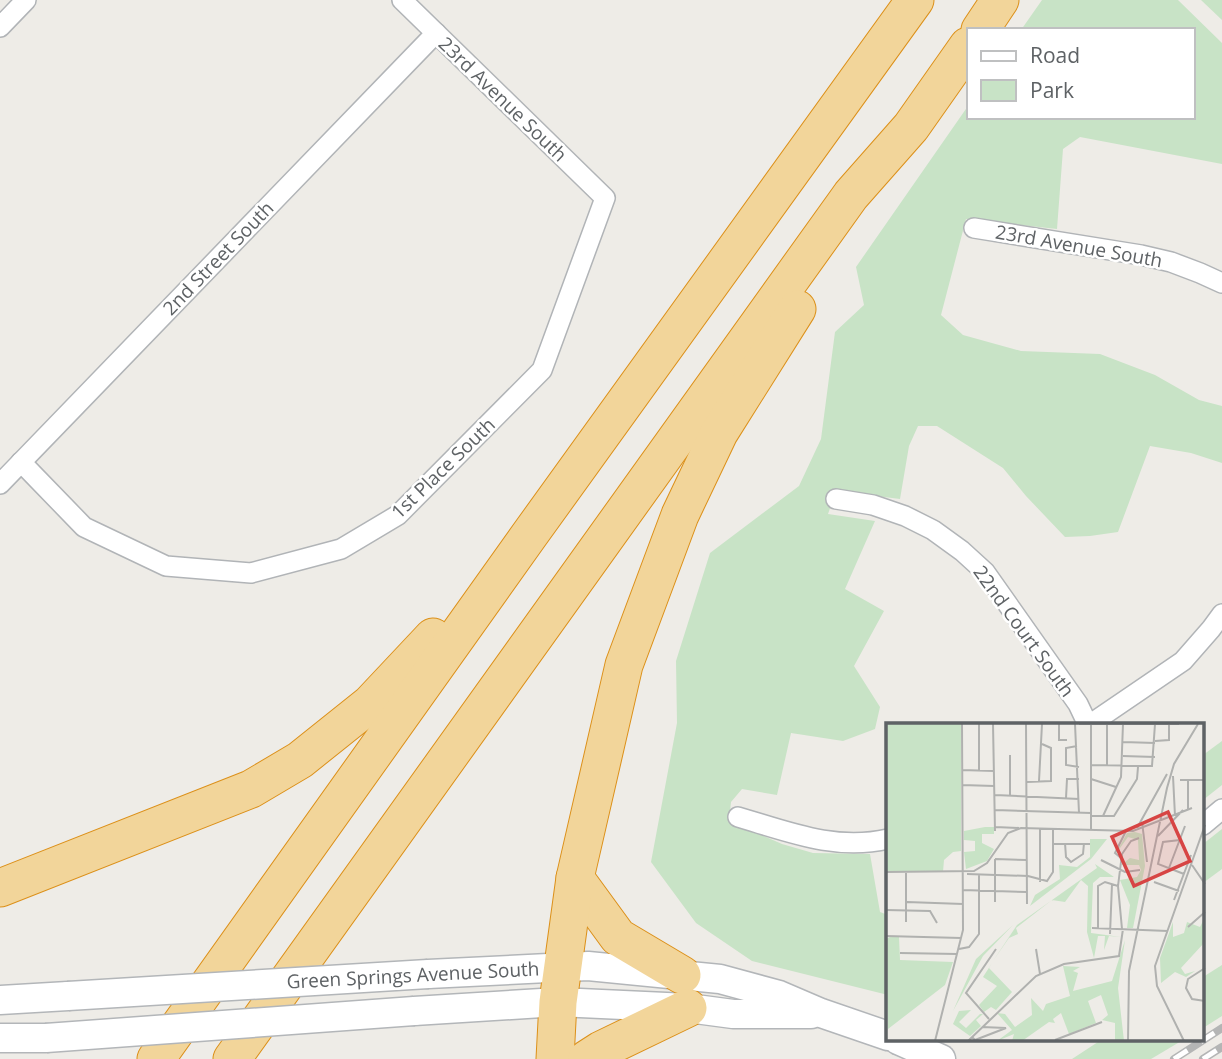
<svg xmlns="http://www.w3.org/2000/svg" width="1222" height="1059" font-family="'Open Sans',sans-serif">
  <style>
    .green { fill: #c8e3c6 }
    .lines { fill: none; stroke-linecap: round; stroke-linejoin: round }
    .street-casing { stroke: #b1b4b7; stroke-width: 22 }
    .secondary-casing { stroke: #b3b6b9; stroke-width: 31 }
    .highway-casing { stroke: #dc9019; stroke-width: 39 }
    .street { stroke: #fff; stroke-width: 19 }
    .secondary { stroke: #fff; stroke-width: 28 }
    .highway { stroke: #f2d59a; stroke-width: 37 }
    .rail-casing { stroke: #b4b5b5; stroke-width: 8 }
    .rail { stroke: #fff; stroke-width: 5; stroke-dasharray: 16; stroke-linecap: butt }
    .secondary-bridge-casing { stroke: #b3b6b9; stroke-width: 31; stroke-linecap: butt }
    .secondary-bridge { stroke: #fff; stroke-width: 28 }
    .labels { text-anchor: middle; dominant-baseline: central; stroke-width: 5; stroke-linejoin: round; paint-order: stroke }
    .street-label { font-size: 19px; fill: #5e6265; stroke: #fff }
    .inset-road { fill: none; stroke: #b0b1af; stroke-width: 2 }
    .view { fill: #d74544; fill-opacity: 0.15; stroke: #d74544; stroke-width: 3.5 }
    .inset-edge { fill: none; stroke: #5e6265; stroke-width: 3.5 }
  </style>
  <rect width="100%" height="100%" fill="#eeece7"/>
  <g class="green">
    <polygon points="1042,0 1178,0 1222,43 1222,164 1080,137 1063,149 1057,229 966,219 941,315 963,335 1021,351 1100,354 1155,375 1199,400 1222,406 1222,463 1191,453 1150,446 1118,532 1090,536 1065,537 1026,496 1003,468 937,426 918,426 909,446 900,499 836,491 828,514 875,521 845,589 884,611 854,666 880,707 875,729 843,741 791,733 777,795 742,789 731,802 729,821 782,844 813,853 870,854 880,912 888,915 888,995 752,961 696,923 651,862 677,723 676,661 710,553 799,486 821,439 835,332 864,305 856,267 968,106 968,117 1192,117 1192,30 1021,30"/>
    <polygon points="1201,0 1222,0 1222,20"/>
    <polygon points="1222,741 1222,785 1203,800 1203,755"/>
    <polygon points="1222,829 1222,869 1203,883 1203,844"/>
    <polygon points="1222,965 1222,1016 1203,1028 1203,977"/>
    <polygon points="1101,1040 1183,1040 1151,1059 1072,1059"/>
  </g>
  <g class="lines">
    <g class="street-casing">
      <g id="street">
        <polyline points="0,27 26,0"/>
        <polyline points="974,228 1141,255 1171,262 1200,273 1222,283"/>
        <polyline points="21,462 84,527 166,566 251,573 341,549 398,515 542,370 605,198 402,0"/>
        <polyline points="0,484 436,33"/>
        <polyline points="836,499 873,505 905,516 933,530 962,551 985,572 1078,704 1088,725"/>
        <polyline points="1089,725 1183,661 1211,629 1222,614"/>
        <path d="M 738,817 C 789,832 835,851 888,839"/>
        <polyline points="1203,825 1222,809"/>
      </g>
    </g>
    <g class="secondary-casing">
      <g id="secondary">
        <polyline points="428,974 588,966 720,979 779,995 821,1013 888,1036"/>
        <polyline points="0,1000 68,996"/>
        <polyline points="414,1011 558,1002 688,1008 733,1014 811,1014"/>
        <polyline points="0,1038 46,1038"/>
        <polyline points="898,1040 941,1059"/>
      </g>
    </g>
    <g class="highway-casing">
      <g id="highway">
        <polyline points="980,30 1000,0"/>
        <polyline points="575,878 618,937 682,975"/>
        <polyline points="0,888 251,789 300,760 370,704 433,637"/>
        <polyline points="156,1059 530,534 915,0"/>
        <polyline points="232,1059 851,195 911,127 968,46"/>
        <polyline points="555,1059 558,1002 575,878 624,665 680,515 719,433 797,309"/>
        <polyline points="587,1059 601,1050 688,1008"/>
      </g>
    </g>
    <use href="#street" class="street"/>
    <use href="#secondary" class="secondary"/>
    <use href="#highway" class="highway"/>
    <g class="rail-casing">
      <g id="rail">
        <polyline points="1174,1059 1222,1028"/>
        <polyline points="1203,1059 1222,1047"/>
      </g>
    </g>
    <use href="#rail" class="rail"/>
    <g class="secondary-bridge-casing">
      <g id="secondary-bridge">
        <polyline points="68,996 428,974"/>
        <polyline points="46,1038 414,1011"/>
      </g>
    </g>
    <use href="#secondary-bridge" class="secondary-bridge"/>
  </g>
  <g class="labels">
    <g class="street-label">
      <text transform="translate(503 99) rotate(44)">23rd Avenue South</text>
      <text transform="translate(1079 246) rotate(10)">23rd Avenue South</text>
      <text transform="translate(218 258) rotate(-46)">2nd Street South</text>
      <text transform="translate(443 468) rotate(-44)">1st Place South</text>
      <text transform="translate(1024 631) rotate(54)">22nd Court South</text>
      <text transform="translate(413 975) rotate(-3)">Green Springs Avenue South</text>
    </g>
  </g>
  <g transform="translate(886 723)">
    <rect width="318" height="318" fill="#eeece7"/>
    <path d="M 0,1 L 75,1 L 75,128 L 67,129 L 58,137 L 57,149 L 0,148 ZM 99,104 L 108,104 L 108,111 L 96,111 L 96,120 L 108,126 L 101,138 L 80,146 L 78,129 L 89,128 L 89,118 L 78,117 L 78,108 ZM 249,109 L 256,111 L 259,143 L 247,205 L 241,205 L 244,182 L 234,157 L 251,154 L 255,147 L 253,142 L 235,142 L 244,135 L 253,137 L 252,117 L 242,114 L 229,132 L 241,110 ZM 204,116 L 221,116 L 205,136 L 144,183 L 149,172 L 174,156 L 173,142 L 191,144 L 204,134 ZM 209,141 L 228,154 L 214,154 L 207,160 L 205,210 L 235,214 L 223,213 L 218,227 L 219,213 L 212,213 L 208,235 L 201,209 L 202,163 L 195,157 L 179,179 L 166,177 L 130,205 L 132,211 L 123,215 L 107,238 L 131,202 L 211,145 ZM 318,196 L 318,220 L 295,245 L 299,251 L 309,248 L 300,254 L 289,249 L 275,260 L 274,235 L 287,199 L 287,214 L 298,210 L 301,199 L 314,204 ZM 127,202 L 97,233 L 67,288 L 90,236 ZM 4,214 L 13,214 L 14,237 L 67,239 L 59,262 L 2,306 L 0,216 ZM 239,217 L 232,265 L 238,318 L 229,318 L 229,300 L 216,297 L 222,292 L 215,272 L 202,278 L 210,300 L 183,311 L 175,290 L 167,296 L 169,300 L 163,299 L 136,318 L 126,318 L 128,311 L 111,318 L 126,307 L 111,290 L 119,291 L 129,304 L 146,292 L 145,275 L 157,288 L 160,281 L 184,273 L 177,243 L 194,244 L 187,248 L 192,250 L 187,268 L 226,258 ZM 106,240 L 103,245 L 126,269 L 110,287 L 105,284 L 98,289 L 93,282 L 111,263 L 97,254 ZM 85,287 L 73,299 L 80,305 L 94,291 L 97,291 L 90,297 L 95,303 L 84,313 L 67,301 L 73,288 Z" fill="#c8e3c6"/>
    <path class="inset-road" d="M 93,1 L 93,47M 107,1 L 109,108M 140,1 L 141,181M 173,1 L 173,17 L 181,17M 189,1 L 193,90M 193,1 L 293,1M 205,1 L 205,107M 269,18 L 283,17 L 283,1M 237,19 L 269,20M 191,23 L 180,25 L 180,42 L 193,44M 124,32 L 124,72M 237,33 L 269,34M 205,42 L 266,43 L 269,1M 221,42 L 221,1M 76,47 L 108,48M 287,53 L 289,93M 205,56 L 230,64M 294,57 L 319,57M 302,57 L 302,86M 153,58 L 156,1M 141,59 L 165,58 L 165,25 L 156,21M 76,62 L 108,63M 109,72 L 193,76M 180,75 L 181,56 L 193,56M 109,87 L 205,90M 205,93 L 228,93 L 251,56 L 252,44M 217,93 L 235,54 L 237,1M 256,99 L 261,139M 109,104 L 133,105M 154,105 L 154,159M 251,105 L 281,51M 272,113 L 297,87M 294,117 L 277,119 L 272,141 L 298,151M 179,120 L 180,134 L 185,139 L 197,131 L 198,120M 167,121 L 204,121M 235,135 L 229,130 L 240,108M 109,136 L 109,179M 109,136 L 141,137M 215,137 L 239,149 L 254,147M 306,142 L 319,161M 283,145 L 299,103M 0,149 L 88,148 L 101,140 L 122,110 L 135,105 L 247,108 L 306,85M 81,151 L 142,153 L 161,158 L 167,149 L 167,106M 268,159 L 293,168M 232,163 L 236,131 L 245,118 L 253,115M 232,163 L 236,206M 77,167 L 141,169M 288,177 L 305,132M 21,179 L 77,181M 0,187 L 44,188 L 51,200M 20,199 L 20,150M 302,204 L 319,189M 206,205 L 282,208M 212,205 L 212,163 L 219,159 L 232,163M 224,211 L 226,161M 0,213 L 75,215M 73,226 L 83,224 L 93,211 L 93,152M 150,226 L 154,251M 14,230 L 71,231M 319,245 L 302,256 L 300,265 L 306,276 L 319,278M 103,296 L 80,270 L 110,226M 86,314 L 89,317 L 120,305 L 96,304M 169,317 L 216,299M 49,318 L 77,207 L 76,1M 82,318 L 150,253 L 178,241 L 233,233 L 237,206M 242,318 L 243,248 L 281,65 L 288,41 L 312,1M 298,318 L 271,263 L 269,243 L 319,102"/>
    <path class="view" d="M 282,89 L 304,138 L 248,163 L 226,114 Z"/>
    <rect width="318" height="318" class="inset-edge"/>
  </g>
  <rect x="967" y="28" width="228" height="91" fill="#ffffff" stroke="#bfc0c1" stroke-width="2"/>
  <rect x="981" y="51" width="35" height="10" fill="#ffffff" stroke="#bfc0c1" stroke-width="2"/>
  <text x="1030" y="63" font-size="21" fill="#5e6265">Road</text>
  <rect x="981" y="80" width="35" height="21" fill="#c8e3c6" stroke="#bfc0c1" stroke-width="2"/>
  <text x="1030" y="98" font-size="21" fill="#5e6265">Park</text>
</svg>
